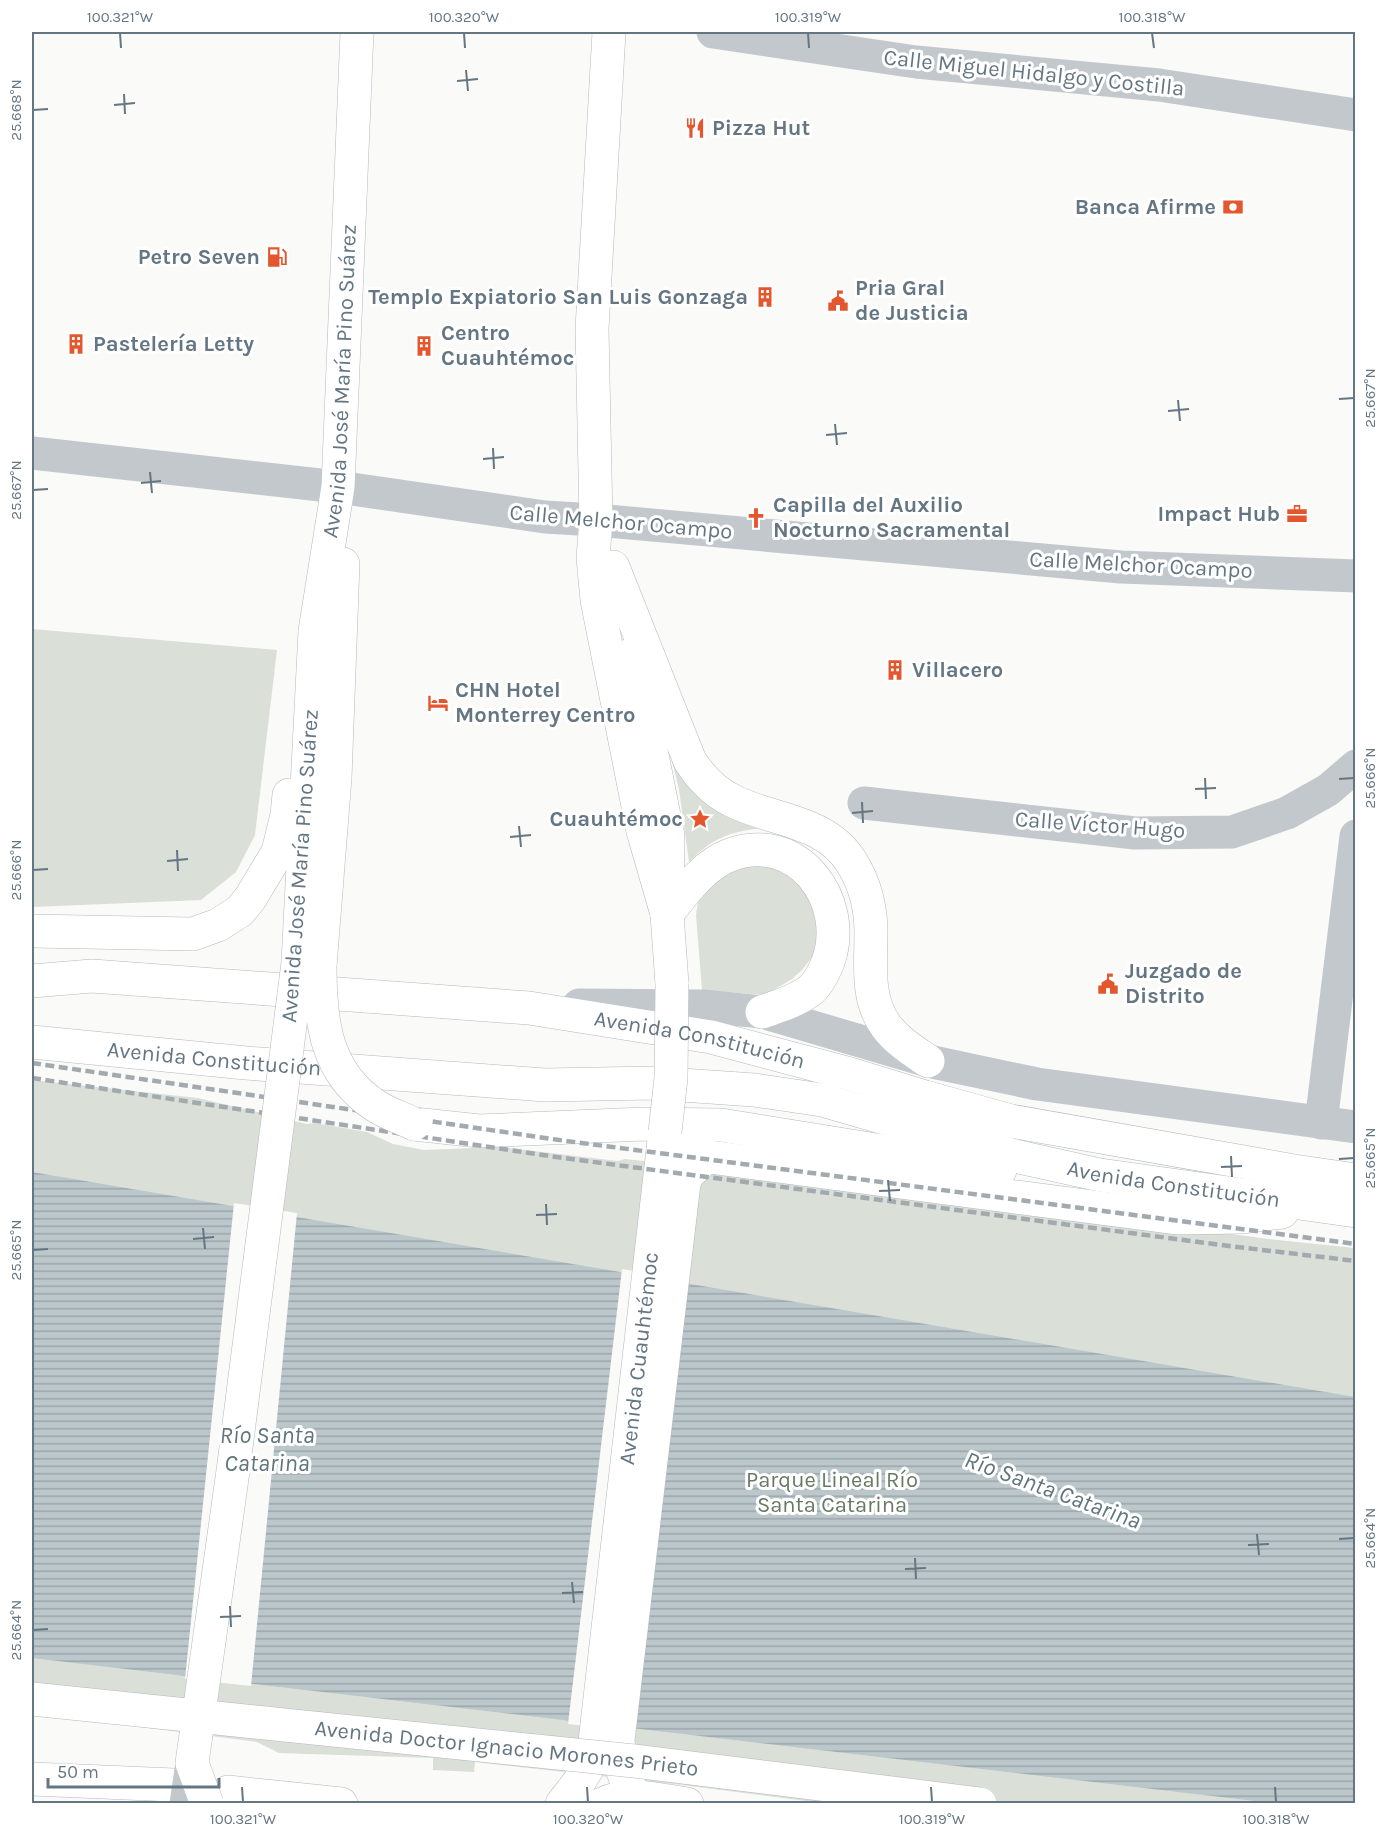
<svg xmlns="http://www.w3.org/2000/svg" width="1387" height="1835" font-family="Karla,sans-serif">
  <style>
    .green { fill: #dadfd7 }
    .water { fill: url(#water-rules) }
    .pier { fill: #fafaf8 }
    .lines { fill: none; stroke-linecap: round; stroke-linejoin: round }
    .highway-casing { stroke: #b4b9bd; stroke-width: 34 }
    .minor { stroke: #c3c8cc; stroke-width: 33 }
    .highway { stroke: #fff; stroke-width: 33 }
    .rail { stroke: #a2aab0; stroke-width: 4.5; stroke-dasharray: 9 4.5; stroke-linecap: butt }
    .highway-bridge-casing { stroke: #b4b9bd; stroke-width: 34; stroke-linecap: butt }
    .minor-bridge { stroke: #c3c8cc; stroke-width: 33 }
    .highway-bridge { stroke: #fff; stroke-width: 33 }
    .ticks { fill: none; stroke: #657683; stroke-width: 2 }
    .labels { text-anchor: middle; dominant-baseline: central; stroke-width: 6; stroke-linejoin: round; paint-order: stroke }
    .street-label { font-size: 22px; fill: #657683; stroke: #fff }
    .poi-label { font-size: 22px; font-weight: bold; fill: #657683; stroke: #fff; text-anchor: start }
    .park-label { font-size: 22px; fill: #687a64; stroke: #fff }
    .water-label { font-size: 24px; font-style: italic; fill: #60757c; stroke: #fff }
    .neatline { fill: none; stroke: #657683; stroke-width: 2 }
    .ticks-label { font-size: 15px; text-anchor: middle; fill: #657683 }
  </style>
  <defs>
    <pattern id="water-rules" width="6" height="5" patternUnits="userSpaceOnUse" patternTransform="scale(1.5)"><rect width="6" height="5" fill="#bbc7cb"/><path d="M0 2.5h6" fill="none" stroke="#9ca6aa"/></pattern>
  </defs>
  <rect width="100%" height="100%" fill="#fafaf8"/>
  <g class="green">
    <polygon points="32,629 277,650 255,835 236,872 201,900 32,907"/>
    <path d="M 672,761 L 764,828 C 731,831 712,838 689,862 L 679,789 Z"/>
    <polygon points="764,861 801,880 820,927 813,956 802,970 792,979 765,995 702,990 696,915 698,902 721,872"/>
    <polygon points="32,1080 198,1098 307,1124 315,1123 367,1132 393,1144 424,1150 499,1147 618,1161 625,1159 942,1194 1268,1239 1355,1248 1355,1803 822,1803 682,1785 475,1762 474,1772 433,1770 433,1758 279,1753 257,1742 32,1713"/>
  </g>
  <polygon class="water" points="32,1172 1355,1397 1355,1803 1273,1803 32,1658"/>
  <g class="pier">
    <polygon points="234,1203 297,1213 251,1686 185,1679"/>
    <polygon points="622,1269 686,1280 631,1731 568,1724"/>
  </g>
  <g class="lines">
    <g class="highway-casing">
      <g id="highway">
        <polyline points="609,32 592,329 596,520 593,558 597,600 643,831 667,914"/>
        <path d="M 613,567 L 690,761 C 701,778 714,792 733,801 C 773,821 826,820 852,863 C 865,884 871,908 871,933 C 871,964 866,999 886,1026 C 897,1041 912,1050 928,1061"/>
        <polyline points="632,654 668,836 667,914 672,984"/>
        <path d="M 667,914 C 684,893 703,865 730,855 C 797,830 850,900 828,962 C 824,972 817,986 808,992 C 794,1002 778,1006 762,1012"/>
        <polyline points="32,931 193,934 218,925 240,911 251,897 278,852 287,815 289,795"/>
        <path id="s1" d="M 298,963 L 315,631 L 338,487 L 357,32"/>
        <polyline points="320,966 335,778 343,564"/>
        <path id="s2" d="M 32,981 L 92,976 L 529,1008 L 711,1037 L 850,1074 L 925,1097 L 1011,1121 L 1294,1171 L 1356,1180"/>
        <path id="s3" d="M 32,1042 L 246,1063 L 545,1085 L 653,1083 L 754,1090 L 822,1100 L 1015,1156 L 1100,1175 L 1356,1211"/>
        <polyline points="414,1124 479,1131 644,1124 721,1125 1000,1170"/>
        <polyline points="663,1151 1177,1218 1241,1217 1282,1212"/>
        <polyline points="32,1779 174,1785"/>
        <polyline points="228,1792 341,1804"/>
        <path d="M 636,1797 C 622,1776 620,1765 618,1740 L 684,1183 L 688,1174 L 705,1158"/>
        <path id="s4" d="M 562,1804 L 579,1782 L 593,1759 L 665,1132"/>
        <path d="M 602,1804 C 629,1791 659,1800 687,1804"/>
      </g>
    </g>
    <g class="minor">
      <polyline points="713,32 916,62 1159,85 1356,115"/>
      <polyline points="32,453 338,487 545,517 596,520 1121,567 1356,576"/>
      <polyline points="864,803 1135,833 1232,832 1287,813 1328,790 1356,766"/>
      <polyline points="579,1005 703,1006 762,1012 928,1061 1037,1084 1356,1127"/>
      <polyline points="1321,1123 1356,836"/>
    </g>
    <use href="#highway" class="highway"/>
    <g class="rail">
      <polyline points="32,1063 559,1140 1356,1244"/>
      <polyline points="32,1078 556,1157 1229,1246 1356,1261"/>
    </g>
    <g class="highway-bridge-casing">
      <g id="highway-bridge">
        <path d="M 320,966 C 320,1021 325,1073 376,1106 C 388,1114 402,1118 414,1124"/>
        <polyline points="665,1132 671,1078 672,984"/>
        <path id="s5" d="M 32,1699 L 634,1761 L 980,1804"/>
        <polyline points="207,1804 192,1763 233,1471 298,963"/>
      </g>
    </g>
    <polyline class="minor-bridge" points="186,1804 192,1763"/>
    <use href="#highway-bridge" class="highway-bridge"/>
  </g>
  <path class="ticks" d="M 120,33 L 121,48M 464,33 L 465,48M 808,33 L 809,48M 1152,33 L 1154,48M 466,70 L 468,91M 457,81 L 478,79M 124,94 L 125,114M 114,105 L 135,103M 33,110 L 48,109M 1339,399 L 1354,398M 1178,400 L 1180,421M 1168,411 L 1189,409M 835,424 L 837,445M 826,435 L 847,433M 493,448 L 494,469M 483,459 L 504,457M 150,472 L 152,493M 141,483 L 161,481M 33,490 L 48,489M 1205,778 L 1206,799M 1339,779 L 1354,778M 1195,789 L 1216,788M 862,802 L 863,823M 852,813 L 873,811M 519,826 L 521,847M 510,837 L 531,835M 177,850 L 178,871M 167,861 L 188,859M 33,870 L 48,869M 1231,1156 L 1232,1177M 1339,1159 L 1354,1158M 1221,1167 L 1242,1166M 888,1180 L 890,1201M 879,1191 L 900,1190M 546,1204 L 547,1225M 536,1215 L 557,1214M 203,1228 L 205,1249M 193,1239 L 214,1237M 33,1250 L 48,1249M 1257,1534 L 1259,1555M 1339,1539 L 1354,1538M 1248,1545 L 1269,1544M 915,1558 L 916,1579M 905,1569 L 926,1568M 572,1582 L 574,1603M 562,1593 L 583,1592M 230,1606 L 231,1627M 220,1617 L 241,1616M 33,1630 L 48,1629M 242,1787 L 243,1802M 587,1787 L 588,1802M 931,1787 L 932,1802M 1275,1787 L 1276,1802"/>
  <defs>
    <g id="restaurant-bare" transform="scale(1.62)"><path d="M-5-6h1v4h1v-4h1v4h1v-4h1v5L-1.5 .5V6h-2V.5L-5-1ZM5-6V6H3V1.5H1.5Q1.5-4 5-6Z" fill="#e4572e" stroke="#fff" stroke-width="2.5" paint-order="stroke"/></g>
    <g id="bank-bare" transform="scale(1.62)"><path d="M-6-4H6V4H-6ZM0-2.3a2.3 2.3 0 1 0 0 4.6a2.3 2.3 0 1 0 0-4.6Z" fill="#e4572e" stroke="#fff" stroke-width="2.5" paint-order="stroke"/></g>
    <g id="fuel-bare" transform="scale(1.62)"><path d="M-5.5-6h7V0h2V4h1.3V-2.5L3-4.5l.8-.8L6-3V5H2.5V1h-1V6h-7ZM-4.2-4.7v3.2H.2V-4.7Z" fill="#e4572e" stroke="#fff" stroke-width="2.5" paint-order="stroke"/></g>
    <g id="building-bare" transform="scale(1.62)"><path d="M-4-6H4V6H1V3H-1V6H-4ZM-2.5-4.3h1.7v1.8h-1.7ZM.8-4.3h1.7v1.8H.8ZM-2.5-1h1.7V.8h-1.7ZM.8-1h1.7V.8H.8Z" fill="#e4572e" stroke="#fff" stroke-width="2.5" paint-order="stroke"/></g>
    <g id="civic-bare" transform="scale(1.62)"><path d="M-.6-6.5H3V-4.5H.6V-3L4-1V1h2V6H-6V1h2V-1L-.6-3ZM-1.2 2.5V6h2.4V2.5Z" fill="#e4572e" stroke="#fff" stroke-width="2.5" paint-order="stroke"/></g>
    <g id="office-bare" transform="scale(1.62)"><path d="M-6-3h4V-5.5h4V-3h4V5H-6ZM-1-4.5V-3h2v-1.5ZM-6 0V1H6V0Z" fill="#e4572e" stroke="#fff" stroke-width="2.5" paint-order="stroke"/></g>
    <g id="church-bare" transform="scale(1.62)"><path d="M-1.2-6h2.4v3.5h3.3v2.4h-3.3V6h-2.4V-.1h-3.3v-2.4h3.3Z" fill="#e4572e" stroke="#fff" stroke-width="2.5" paint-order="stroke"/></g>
    <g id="hotel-bare" transform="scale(1.62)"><path d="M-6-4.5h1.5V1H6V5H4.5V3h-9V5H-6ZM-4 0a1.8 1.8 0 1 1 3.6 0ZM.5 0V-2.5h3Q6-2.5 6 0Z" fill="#e4572e" stroke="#fff" stroke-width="2.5" paint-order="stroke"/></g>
    <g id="sight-bare" transform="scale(1.62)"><path d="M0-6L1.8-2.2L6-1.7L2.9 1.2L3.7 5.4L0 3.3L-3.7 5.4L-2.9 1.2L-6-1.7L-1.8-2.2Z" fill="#e4572e" stroke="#fff" stroke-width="2.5" paint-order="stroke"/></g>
  </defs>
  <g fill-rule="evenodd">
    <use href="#restaurant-bare" x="695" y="128"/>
    <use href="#bank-bare" x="1233" y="207"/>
    <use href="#fuel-bare" x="277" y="257"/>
    <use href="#building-bare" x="765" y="297"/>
    <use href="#civic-bare" x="838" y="301"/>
    <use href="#building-bare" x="76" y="344"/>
    <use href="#building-bare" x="424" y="346"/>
    <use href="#office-bare" x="1297" y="514"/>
    <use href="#church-bare" x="756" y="518"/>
    <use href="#building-bare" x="895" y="670"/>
    <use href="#hotel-bare" x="438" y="703"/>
    <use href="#sight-bare" x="700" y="819"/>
    <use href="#civic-bare" x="1108" y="984"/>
  </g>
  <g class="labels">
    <g class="street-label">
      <text transform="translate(1034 73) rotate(6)">Calle Miguel Hidalgo y Costilla</text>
      <text stroke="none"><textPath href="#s1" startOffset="584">Avenida José María Pino Suárez</textPath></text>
      <text transform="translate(621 522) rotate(5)">Calle Melchor Ocampo</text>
      <text transform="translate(1141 565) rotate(3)">Calle Melchor Ocampo</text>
      <text transform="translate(1100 825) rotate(4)">Calle Víctor Hugo</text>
      <text transform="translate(300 866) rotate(-86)">Avenida José María Pino Suárez</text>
      <text stroke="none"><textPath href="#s2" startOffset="672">Avenida Constitución</textPath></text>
      <text stroke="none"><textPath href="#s3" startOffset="183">Avenida Constitución</textPath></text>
      <text stroke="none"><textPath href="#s3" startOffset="1155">Avenida Constitución</textPath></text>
      <text stroke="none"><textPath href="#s4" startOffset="458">Avenida Cuauhtémoc</textPath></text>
      <text stroke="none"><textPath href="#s5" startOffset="477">Avenida Doctor Ignacio Morones Prieto</textPath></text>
    </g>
    <g class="poi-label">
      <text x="712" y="128">Pizza Hut</text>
      <text x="1216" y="207" text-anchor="end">Banca Afirme</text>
      <text x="260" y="257" text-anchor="end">Petro Seven</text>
      <text x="855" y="288">Pria Gral<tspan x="855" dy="25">de Justicia</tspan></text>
      <text x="748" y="297" text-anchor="end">Templo Expiatorio San Luis Gonzaga</text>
      <text x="441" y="333">Centro<tspan x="441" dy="25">Cuauhtémoc</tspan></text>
      <text x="93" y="344">Pastelería Letty</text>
      <text x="773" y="505">Capilla del Auxilio<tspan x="773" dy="25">Nocturno Sacramental</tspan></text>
      <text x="1280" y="514" text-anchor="end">Impact Hub</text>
      <text x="912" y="670">Villacero</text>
      <text x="455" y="690">CHN Hotel<tspan x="455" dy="25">Monterrey Centro</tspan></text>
      <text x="683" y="819" text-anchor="end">Cuauhtémoc</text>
      <text x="1125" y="971">Juzgado de<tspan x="1125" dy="25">Distrito</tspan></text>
    </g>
    <g class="park-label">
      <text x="832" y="1480">Parque Lineal Río<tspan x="832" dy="25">Santa Catarina</tspan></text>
    </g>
    <g class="water-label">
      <text x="267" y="1435">Río Santa<tspan x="267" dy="28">Catarina</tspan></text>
      <text transform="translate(1053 1490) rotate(20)">Río Santa Catarina</text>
    </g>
  </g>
  <rect width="1387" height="1835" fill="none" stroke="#ffffff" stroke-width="66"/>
  <path d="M48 1778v9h171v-9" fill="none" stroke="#657683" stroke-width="3"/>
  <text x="57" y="1778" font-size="18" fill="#657683" stroke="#ffffff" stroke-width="4.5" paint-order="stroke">50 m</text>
  <rect x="33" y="33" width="1321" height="1769" class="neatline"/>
  <g class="ticks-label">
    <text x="120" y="22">100.321°W</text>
    <text x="464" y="22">100.320°W</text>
    <text x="808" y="22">100.319°W</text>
    <text x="1152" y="22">100.318°W</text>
    <text transform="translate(16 110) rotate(-90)" y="5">25.668°N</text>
    <text transform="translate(1370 398) rotate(-90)" y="5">25.667°N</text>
    <text transform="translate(16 490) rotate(-90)" y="5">25.667°N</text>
    <text transform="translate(1370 778) rotate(-90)" y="5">25.666°N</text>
    <text transform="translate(16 870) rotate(-90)" y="5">25.666°N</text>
    <text transform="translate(1370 1158) rotate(-90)" y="5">25.665°N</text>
    <text transform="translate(16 1250) rotate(-90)" y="5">25.665°N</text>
    <text transform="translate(1370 1538) rotate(-90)" y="5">25.664°N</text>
    <text transform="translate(16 1630) rotate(-90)" y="5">25.664°N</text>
    <text x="243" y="1824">100.321°W</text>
    <text x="588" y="1824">100.320°W</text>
    <text x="932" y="1824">100.319°W</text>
    <text x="1276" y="1824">100.318°W</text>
  </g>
</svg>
